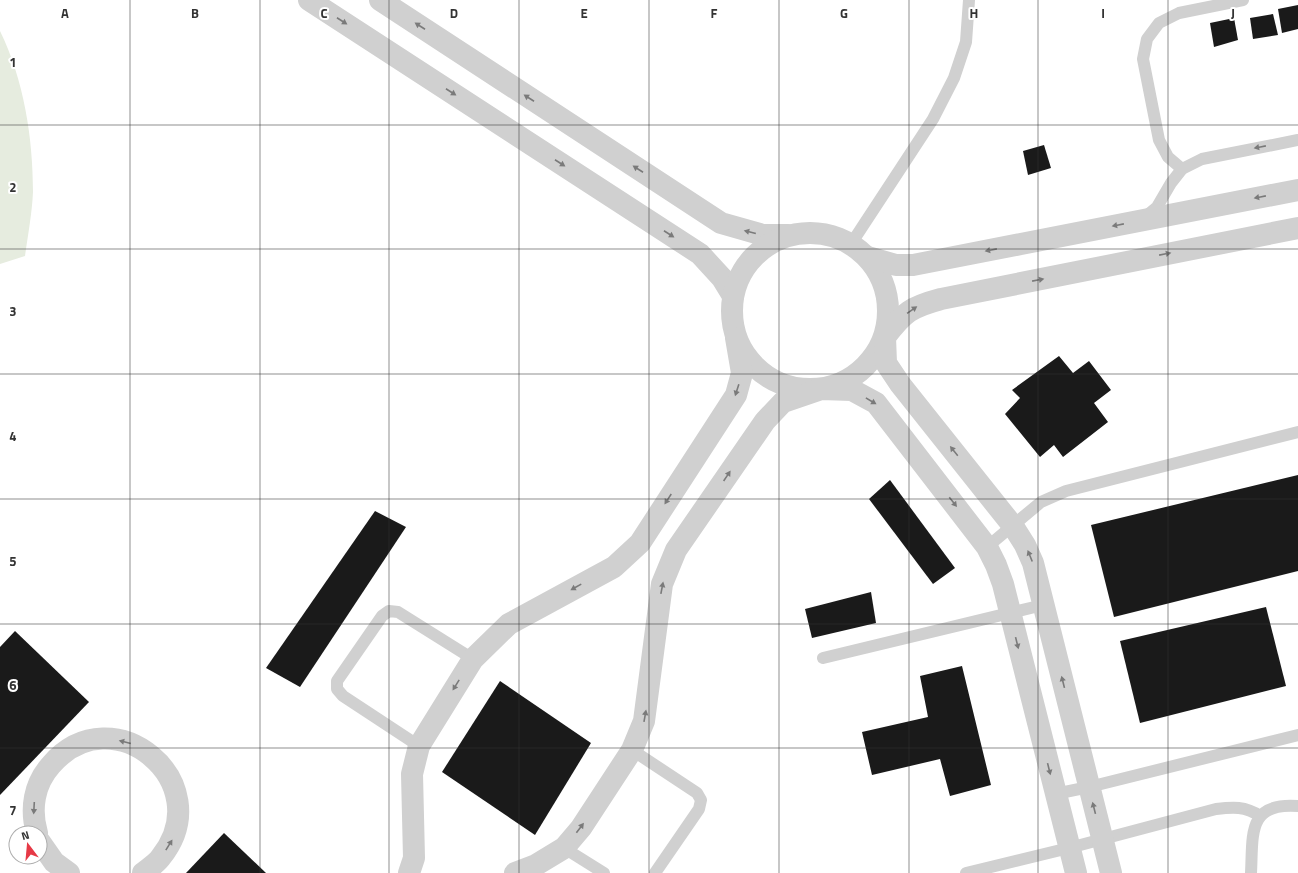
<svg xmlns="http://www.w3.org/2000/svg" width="1298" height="873" font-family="'Titillium Web',sans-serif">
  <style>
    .green { fill: #e6ecdf }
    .building { fill: #1a1a1a }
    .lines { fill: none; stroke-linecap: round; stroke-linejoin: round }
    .service { stroke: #d0d0d0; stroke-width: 12 }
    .minor { stroke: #d0d0d0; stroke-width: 22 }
    .oneway { fill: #7a7a7a }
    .grid { fill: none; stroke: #333; stroke-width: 1; stroke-opacity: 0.55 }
    .grid-label { font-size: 13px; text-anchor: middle; font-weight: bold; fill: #333; stroke: #fff; stroke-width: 4; stroke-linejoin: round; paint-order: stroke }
  </style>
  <rect width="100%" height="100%" fill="#fff"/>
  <path class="green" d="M 0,31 C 24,80 33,138 33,192 C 32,213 28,235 25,256 L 0,264 Z"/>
  <g class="building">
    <polygon points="1298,5 1298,29 1282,33 1278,9"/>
    <polygon points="1273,14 1278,35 1253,39 1250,18"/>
    <polygon points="1234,18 1238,40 1214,47 1210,23"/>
    <polygon points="1044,145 1051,168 1028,175 1023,151"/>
    <polygon points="1059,356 1073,373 1089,361 1111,390 1094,403 1108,422 1063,457 1054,445 1040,457 1005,414 1020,398 1012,390"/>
    <polygon points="1298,475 1298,571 1114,617 1091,525"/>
    <polygon points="890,480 955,568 933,584 869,499"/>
    <polygon points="375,511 406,527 300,687 266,668"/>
    <polygon points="871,592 876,623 812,638 805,609"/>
    <polygon points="1266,607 1286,686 1140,723 1120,641"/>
    <polygon points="15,631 89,702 0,795 0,647"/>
    <polygon points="962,666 991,785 950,796 940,759 872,775 862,732 928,717 920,676"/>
    <polygon points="500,681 591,743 535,835 442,772"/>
    <polygon points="224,833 266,873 186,873"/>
  </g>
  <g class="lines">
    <g class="service">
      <polyline points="1182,169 1168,157 1159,140 1143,59 1147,39 1159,23 1179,13 1243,0"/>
      <polyline points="1145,217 1157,207 1171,183 1182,169 1202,159 1298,140"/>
      <polyline points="851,244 933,119 954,78 966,42 969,0"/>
      <polyline points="987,547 1041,502 1066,491 1298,432"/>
      <polyline points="823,658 1043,605"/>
      <polyline points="419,746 343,696 337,689 337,681 382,616 389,611 398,612 473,659"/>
      <polyline points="632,750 697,793 701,800 699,809 655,873"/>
      <polyline points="1055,794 1089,787 1298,735"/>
      <polyline points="564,848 604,873"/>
      <path d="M 966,873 L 1069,848 L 1216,809 C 1233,807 1245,806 1260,816"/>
      <path d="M 1251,873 C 1253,835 1247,802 1298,806"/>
    </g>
    <g class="minor">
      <polyline points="309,0 700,254 722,278 733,296"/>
      <polyline points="380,0 721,223 763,235 788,235"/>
      <circle cx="810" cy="311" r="78"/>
      <polyline points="868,257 896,265 913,265 1298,190"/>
      <path d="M 37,833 C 30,809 34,784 51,765 C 113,693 220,783 161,857 C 157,863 149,868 143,873"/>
      <polyline points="40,842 54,862 69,873"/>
      <polyline points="409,873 414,858 412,774 419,746 473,659 509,624 614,567 640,543 736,395 742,373 736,338"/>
      <polyline points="515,873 536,865 564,848 581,828 632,750 644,721 662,584 676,550 765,421 783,402 821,389 852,390 876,403 987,547 996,565 1003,584 1076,873"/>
      <path d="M 1111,873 L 1033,563 L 1025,545 L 1013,526 L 900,384 L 886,363 L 885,337 C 904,312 911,307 941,299 L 1298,228"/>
    </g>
  </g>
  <defs><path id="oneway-solid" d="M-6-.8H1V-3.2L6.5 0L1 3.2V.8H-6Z"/></defs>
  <g class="oneway">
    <use href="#oneway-solid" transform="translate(342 21) rotate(33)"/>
    <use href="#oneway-solid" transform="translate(420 26) rotate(-147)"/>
    <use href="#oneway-solid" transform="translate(451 92) rotate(33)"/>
    <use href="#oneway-solid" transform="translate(529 98) rotate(-147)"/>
    <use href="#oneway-solid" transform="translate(1260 147) rotate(169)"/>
    <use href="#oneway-solid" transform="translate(560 163) rotate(33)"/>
    <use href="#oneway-solid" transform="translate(638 169) rotate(-147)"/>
    <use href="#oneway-solid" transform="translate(1260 197) rotate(169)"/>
    <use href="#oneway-solid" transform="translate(1118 225) rotate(169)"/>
    <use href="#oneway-solid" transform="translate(750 232) rotate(-166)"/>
    <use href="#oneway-solid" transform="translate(669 234) rotate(33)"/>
    <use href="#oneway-solid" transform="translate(991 250) rotate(169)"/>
    <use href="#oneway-solid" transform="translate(1165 254) rotate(-11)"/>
    <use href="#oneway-solid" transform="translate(1038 280) rotate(-11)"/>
    <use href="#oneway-solid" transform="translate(912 310) rotate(-35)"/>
    <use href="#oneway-solid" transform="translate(737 390) rotate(108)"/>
    <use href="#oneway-solid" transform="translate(871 401) rotate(31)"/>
    <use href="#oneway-solid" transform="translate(954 451) rotate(-129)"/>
    <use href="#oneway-solid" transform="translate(727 476) rotate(-56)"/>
    <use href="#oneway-solid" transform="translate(668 499) rotate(123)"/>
    <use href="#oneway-solid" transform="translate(953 502) rotate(52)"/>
    <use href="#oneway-solid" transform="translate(1030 556) rotate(-112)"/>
    <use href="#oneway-solid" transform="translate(576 587) rotate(151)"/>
    <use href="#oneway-solid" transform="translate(662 588) rotate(-79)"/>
    <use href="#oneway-solid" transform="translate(1017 643) rotate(76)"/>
    <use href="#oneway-solid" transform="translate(1063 682) rotate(-104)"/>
    <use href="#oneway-solid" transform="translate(456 685) rotate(122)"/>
    <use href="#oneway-solid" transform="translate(645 716) rotate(-80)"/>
    <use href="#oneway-solid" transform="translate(125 742) rotate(-166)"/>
    <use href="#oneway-solid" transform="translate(1049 769) rotate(76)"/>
    <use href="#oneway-solid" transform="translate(34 808) rotate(93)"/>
    <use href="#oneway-solid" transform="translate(1094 808) rotate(-104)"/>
    <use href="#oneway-solid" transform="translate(580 828) rotate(-53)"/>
    <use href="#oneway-solid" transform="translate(169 845) rotate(-58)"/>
  </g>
  <path class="grid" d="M 130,0 L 130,873M 260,0 L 260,873M 389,0 L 389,873M 519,0 L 519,873M 649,0 L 649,873M 779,0 L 779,873M 909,0 L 909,873M 1038,0 L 1038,873M 1168,0 L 1168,873M 0,125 L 1298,125M 0,249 L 1298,249M 0,374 L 1298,374M 0,499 L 1298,499M 0,624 L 1298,624M 0,748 L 1298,748"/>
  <g class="grid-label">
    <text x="65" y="18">A</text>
    <text x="195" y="18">B</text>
    <text x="324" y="18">C</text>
    <text x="454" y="18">D</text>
    <text x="584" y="18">E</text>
    <text x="714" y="18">F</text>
    <text x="844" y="18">G</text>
    <text x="974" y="18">H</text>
    <text x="1103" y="18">I</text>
    <text x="1233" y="18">J</text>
    <text x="13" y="67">1</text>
    <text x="13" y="192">2</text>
    <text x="13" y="316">3</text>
    <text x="13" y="441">4</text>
    <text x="13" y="566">5</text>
    <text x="13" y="690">6</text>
    <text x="13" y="815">7</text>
  </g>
  <g transform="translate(28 845) rotate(344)"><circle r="19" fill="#ffffff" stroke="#adadad"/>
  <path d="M0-3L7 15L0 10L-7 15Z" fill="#e63946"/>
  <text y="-6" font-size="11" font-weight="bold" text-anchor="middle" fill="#333333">N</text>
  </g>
</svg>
